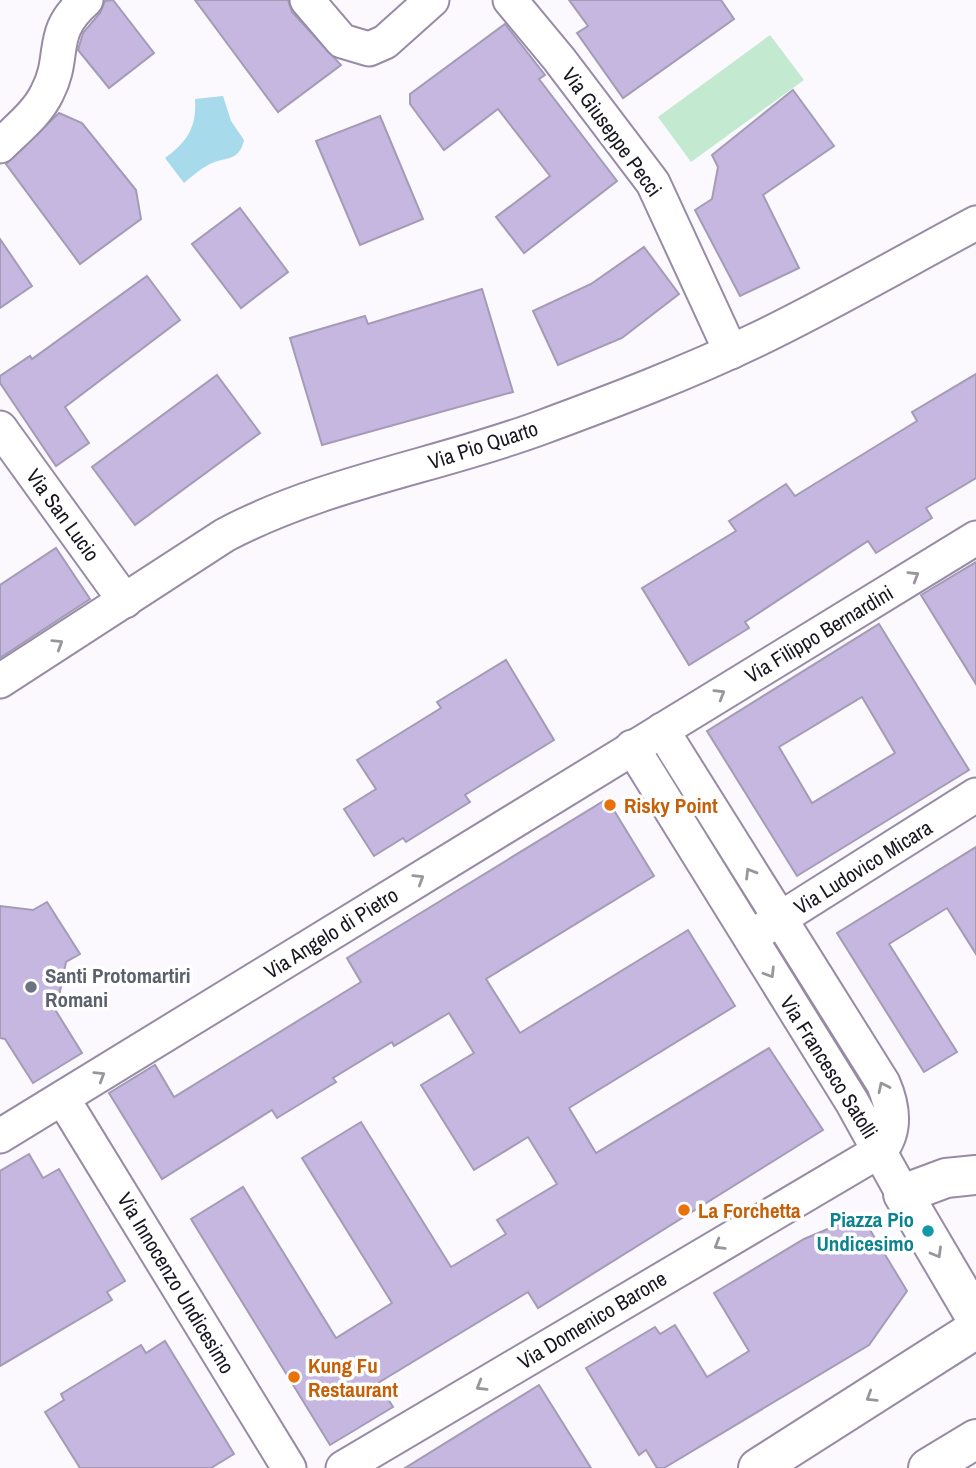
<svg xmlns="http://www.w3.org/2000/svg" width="976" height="1468" font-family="'Archivo Narrow',sans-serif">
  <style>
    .green { fill: #c3e9d0 }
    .water { fill: #a7daea }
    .building { fill: #c5b7df; stroke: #a49bb7; stroke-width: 2; fill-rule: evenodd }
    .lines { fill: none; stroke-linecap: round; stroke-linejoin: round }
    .minor-casing { stroke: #978ba6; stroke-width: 37 }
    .primary-casing { stroke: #978ba6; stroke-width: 42 }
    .minor { stroke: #fff; stroke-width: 33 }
    .primary { stroke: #fff; stroke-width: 38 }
    .oneway { stroke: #98969b }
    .food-dot { fill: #e8710a; stroke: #fff; stroke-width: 2.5 }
    .worship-dot { fill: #6b7280; stroke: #fff; stroke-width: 2.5 }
    .culture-dot { fill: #0f9aa8; stroke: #fff; stroke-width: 2.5 }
    .labels { text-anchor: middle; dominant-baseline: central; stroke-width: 7; stroke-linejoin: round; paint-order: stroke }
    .street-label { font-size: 21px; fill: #1a1620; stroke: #fff }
    .food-label { font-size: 21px; font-weight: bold; fill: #c56008; stroke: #fff; text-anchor: start }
    .worship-label { font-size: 21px; font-weight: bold; fill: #5b616d; stroke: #fff; text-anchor: start }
    .culture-label { font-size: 21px; font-weight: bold; fill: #0d838f; stroke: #fff; text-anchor: end }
  </style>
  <rect width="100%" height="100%" fill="#fbf8fe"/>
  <polygon class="green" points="770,35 804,80 691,162 658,117"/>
  <path class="water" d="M 223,96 L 231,121 L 244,140 C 239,163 224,156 208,165 C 199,170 191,177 184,183 L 165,158 C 187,142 197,127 195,99 Z"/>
  <g class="building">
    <polygon points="113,0 154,53 109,88 78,50 83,33 100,13 105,1"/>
    <polygon points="195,0 288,0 292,12 341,65 278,112"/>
    <polygon points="569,0 721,0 734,19 623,98 577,33 588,26"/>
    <polygon points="505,24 545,75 539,79 617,181 524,253 496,217 550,176 498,109 444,150 410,104 410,94"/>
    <polygon points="793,90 834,146 763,195 799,268 740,296 695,210 712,199 718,167 712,155"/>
    <polygon points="59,113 82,123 136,190 141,219 80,264 6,164"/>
    <polygon points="380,116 423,219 360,245 316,141"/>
    <polygon points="240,208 288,272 241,308 192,244"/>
    <polygon points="0,239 32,286 0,308"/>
    <polygon points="644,247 679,294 622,338 558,365 533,311 591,284"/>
    <polygon points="147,276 180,320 65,407 89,443 56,466 0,383 0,376 30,356 32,359"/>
    <polygon points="482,289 513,392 322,445 290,338 365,316 368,324"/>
    <polygon points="976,374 976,478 926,508 932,518 876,553 868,541 745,622 749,628 689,665 642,588 736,531 729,521 786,484 795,496 917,421 912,412"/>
    <polygon points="217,375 260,433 135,525 92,467"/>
    <polygon points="56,548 90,599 0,658 0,585"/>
    <polygon points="976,562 976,684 921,595"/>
    <path d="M 879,624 L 969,770 L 797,876 L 707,731 ZM 862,697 L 895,753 L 812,803 L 779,747 Z"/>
    <polygon points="506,660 554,740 465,795 470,802 406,842 403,838 374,856 344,809 376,789 357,760 441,708 437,702"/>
    <polygon points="607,799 654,876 486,979 520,1033 688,930 735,1006 569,1108 596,1153 769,1048 823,1130 538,1308 528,1292 378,1383 393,1407 330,1445 191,1219 243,1187 336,1338 392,1303 302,1158 361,1122 451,1267 506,1234 497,1220 557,1184 528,1137 474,1170 421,1085 474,1053 449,1013 394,1046 392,1042 333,1078 336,1082 277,1118 272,1110 162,1179 109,1093 155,1065 174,1097 361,982 347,958"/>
    <polygon points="976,847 976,954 947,908 889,944 957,1052 924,1072 837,933"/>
    <polygon points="47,902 80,954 66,962 56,1011 82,1053 33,1083 5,1039 0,1038 0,906 33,910"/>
    <polygon points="29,1154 43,1178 59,1169 125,1281 107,1292 112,1300 0,1366 0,1171"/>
    <polygon points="861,1215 907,1291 869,1345 664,1468 657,1468 646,1450 639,1455 586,1368 655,1327 660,1334 675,1325 707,1377 749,1351 714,1293 804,1239"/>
    <polygon points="165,1341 234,1454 211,1468 80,1468 45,1412 64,1400 61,1394 141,1345 146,1353"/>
    <polygon points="539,1385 591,1468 405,1468"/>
  </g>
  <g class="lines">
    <g class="minor-casing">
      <g id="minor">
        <polyline points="307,0 342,41 369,49 385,42 432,0"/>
        <polyline points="510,0 559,59 653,183 731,352"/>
        <path d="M 0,146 C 16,130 37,114 47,93 C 67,55 47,34 86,0"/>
        <polyline points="0,428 125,601"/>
        <path d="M 0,681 L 225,535 C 323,483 437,466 540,428 C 613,401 687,373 756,340 C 831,304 903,262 976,223"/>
        <polyline points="632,747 852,1102 903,1194"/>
        <polyline points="762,930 976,795"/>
        <polyline points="63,1099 289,1468"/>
        <polyline points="0,1136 976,538"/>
        <path d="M 343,1468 L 881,1150 C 897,1129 893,1106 883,1083 L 662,730"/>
      </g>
    </g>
    <g class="primary-casing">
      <g id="primary">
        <polyline points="976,1175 946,1178 903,1194 976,1318"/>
        <polyline points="758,1468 976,1329"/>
        <polyline points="928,1468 976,1439"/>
      </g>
    </g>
    <use href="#minor" class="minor"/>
    <use href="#primary" class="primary"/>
  </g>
  <defs><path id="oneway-chevron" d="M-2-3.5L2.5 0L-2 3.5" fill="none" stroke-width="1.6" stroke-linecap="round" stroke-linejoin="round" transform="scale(1.75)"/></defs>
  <g class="oneway">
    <use href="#oneway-chevron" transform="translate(914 576) rotate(-31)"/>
    <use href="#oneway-chevron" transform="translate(58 644) rotate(-32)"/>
    <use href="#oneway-chevron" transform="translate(720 694) rotate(-31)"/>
    <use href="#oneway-chevron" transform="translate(750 873) rotate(-121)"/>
    <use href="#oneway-chevron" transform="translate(419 879) rotate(-32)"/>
    <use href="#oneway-chevron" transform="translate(770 973) rotate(58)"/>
    <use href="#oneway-chevron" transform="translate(100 1076) rotate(-32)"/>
    <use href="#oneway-chevron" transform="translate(883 1087) rotate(-116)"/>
    <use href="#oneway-chevron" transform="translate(719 1245) rotate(149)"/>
    <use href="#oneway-chevron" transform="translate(937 1253) rotate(60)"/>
    <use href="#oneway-chevron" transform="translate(481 1386) rotate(149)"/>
    <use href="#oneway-chevron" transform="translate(871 1397) rotate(148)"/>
  </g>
  <g class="food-dot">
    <circle cx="610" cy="805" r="7"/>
    <circle cx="684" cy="1210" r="7"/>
    <circle cx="294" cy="1377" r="7"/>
  </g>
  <circle class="worship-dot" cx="31" cy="987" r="7"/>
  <circle class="culture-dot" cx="928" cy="1231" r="7"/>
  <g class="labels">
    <g class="street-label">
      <text transform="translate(612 132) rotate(54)">Via Giuseppe Pecci</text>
      <text transform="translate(483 445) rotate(-18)">Via Pio Quarto</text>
      <text transform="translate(63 515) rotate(54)">Via San Lucio</text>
      <text transform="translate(819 634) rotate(-31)">Via Filippo Bernardini</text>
      <text transform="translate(863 867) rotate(-32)">Via Ludovico Micara</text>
      <text transform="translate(331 933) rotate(-32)">Via Angelo di Pietro</text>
      <text transform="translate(829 1067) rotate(58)">Via Francesco Satolli</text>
      <text transform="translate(176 1283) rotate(59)">Via Innocenzo Undicesimo</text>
      <text transform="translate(592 1320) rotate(-31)">Via Domenico Barone</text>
    </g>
    <g class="food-label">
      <text x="624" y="805">Risky Point</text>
      <text x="698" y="1210">La Forchetta</text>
      <text x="308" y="1365">Kung Fu<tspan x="308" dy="24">Restaurant</tspan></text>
    </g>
    <g class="worship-label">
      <text x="45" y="975">Santi Protomartiri<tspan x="45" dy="24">Romani</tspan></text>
    </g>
    <g class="culture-label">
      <text x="914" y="1219">Piazza Pio<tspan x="914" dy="24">Undicesimo</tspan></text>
    </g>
  </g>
</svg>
